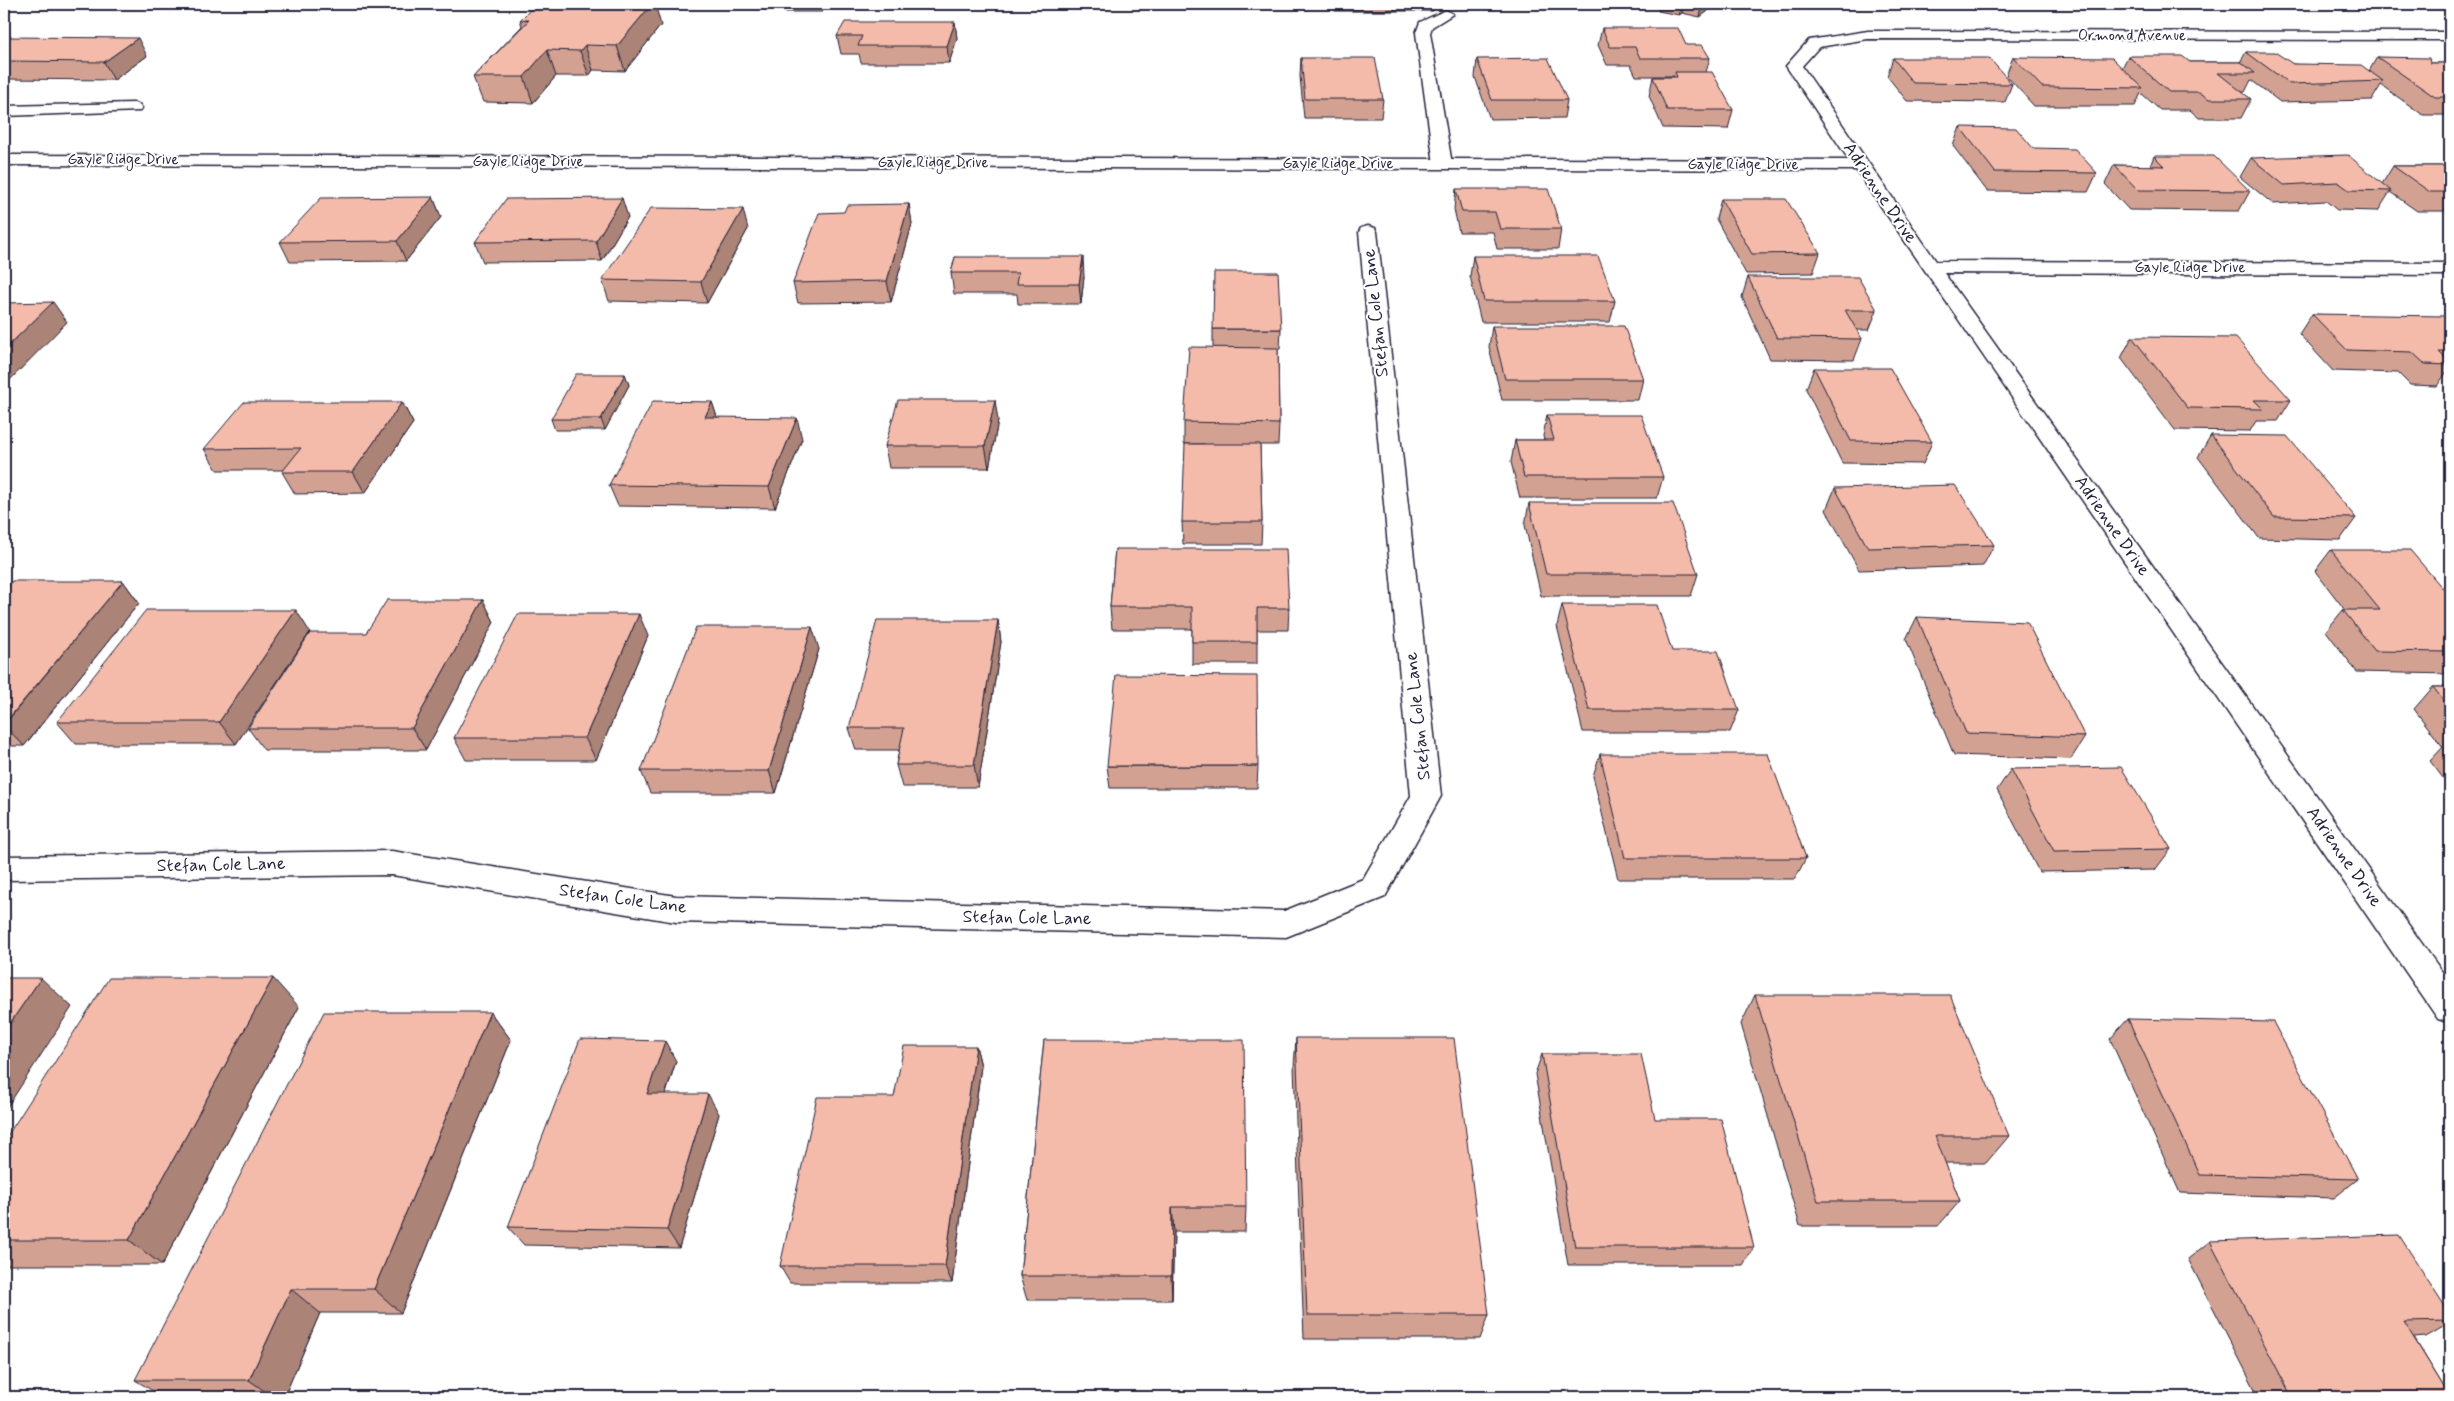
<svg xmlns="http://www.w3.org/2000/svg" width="2454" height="1401" font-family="Mynerve,sans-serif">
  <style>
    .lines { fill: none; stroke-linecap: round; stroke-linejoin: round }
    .lane-casing { stroke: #22223b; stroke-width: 3 }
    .street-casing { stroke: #22223b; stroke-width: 3 }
    .lane { fill: #fff; fill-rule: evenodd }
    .street { fill: #fff; fill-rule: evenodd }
    .wall { fill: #d2a192; stroke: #22223b }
    .shaded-wall { fill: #ab8377; stroke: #22223b }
    .building { fill: #f4bbaa; stroke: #22223b }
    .labels { text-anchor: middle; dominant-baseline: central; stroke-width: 4; stroke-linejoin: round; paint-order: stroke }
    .far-street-label { font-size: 15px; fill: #22223b; stroke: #fff }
    .street-label { font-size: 18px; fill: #22223b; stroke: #fff }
  </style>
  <rect width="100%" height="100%" fill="#fff"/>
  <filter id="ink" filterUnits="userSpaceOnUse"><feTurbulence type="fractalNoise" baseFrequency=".02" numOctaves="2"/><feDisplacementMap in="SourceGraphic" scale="10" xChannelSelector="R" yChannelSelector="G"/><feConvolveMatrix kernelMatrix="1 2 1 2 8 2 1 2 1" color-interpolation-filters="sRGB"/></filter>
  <g filter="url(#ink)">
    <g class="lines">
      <g class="lane-casing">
        <g id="lane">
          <polygon points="1446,10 1453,14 1432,27 1430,33 1452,164 1449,168 1437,168 1434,164 1416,33 1420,22"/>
          <polygon points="134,103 140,105 142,108 140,111 4,116 4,106"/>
        </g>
      </g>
      <g class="street-casing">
        <g id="street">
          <polygon points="1868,31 2450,32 2450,40 1868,39 1819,47 1802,66 1936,261 2450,263 2450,275 1944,273 2450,983 2450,1023 2438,1019 1856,170 4,165 4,155 1849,160 1786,66 1809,40"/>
          <polygon points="1368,226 1375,228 1377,232 1441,796 1385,897 1286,937 676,922 392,875 4,880 4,856 392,851 676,896 1284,911 1363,879 1411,796 1359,232 1361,228"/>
        </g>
      </g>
      <use href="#lane" class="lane"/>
      <use href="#street" class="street"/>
    </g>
    <g class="wall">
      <polygon points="784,4 826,4 822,12 785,12"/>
      <polygon points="1077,4 1170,4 1170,5"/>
      <polygon points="1334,4 1434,4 1433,11 1335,11"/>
      <polygon points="1660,4 1710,4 1708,11 1700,17 1682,13 1679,15 1658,11"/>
      <polygon points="1742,4 1813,4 1813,5"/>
      <polygon points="2006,4 2049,4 2049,5 2008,5"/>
      <polygon points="2122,4 2155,4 2154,6 2124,6"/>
      <polygon points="2215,4 2266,4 2264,7 2218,6"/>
      <polygon points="2284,4 2375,4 2374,5 2288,6"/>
      <polygon points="2404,4 2450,4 2450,5 2405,4"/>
      <polygon points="520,20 661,25 625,71 593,70 589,76 556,76 533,103 483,102 473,77 522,26"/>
      <polygon points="955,22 957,39 949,63 861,63 859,54 841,54 837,36"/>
      <polygon points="1602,28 1686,45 1710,58 1706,72 1733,110 1728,129 1663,128 1649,96 1653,77 1673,77 1674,76 1636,76 1631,65 1607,65 1598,45"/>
      <polygon points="4,37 147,56 114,80 4,79"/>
      <polygon points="2246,52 2293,64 2369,71 2377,57 2430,63 2450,63 2450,115 2423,115 2381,85 2372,100 2280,102 2251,80 2245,92 2241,92 2251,99 2241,118 2199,118 2190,110 2160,110 2141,93 2135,106 2034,106 2006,75 2013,57 2122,68 2128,56 2190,62 2240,62"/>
      <polygon points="1301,58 1383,99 1381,118 1304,118 1300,76"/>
      <polygon points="1893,58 2012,84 2005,102 1907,101 1887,76"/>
      <polygon points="1477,59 1567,100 1564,118 1490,119 1475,77"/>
      <polygon points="1960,127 2097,173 2088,192 1987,191 1953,146"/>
      <polygon points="2154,156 2250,191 2239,211 2129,210 2105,184 2114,165 2150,166"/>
      <polygon points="2251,158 2382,184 2393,166 2450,166 2450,211 2417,211 2390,192 2378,211 2337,210 2326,201 2273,204 2240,177"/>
      <polygon points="1456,189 1561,229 1558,249 1497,249 1493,232 1459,232 1454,209"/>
      <polygon points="433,197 441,217 406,261 290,262 280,242"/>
      <polygon points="1721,199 1820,253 1813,273 1746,274 1716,219"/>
      <polygon points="909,204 912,224 891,302 798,303 793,283 844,212"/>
      <polygon points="628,217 602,261 483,262 475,242"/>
      <polygon points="748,229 707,303 609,301 602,280"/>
      <polygon points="1473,256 1615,301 1610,322 1481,322 1470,276"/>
      <polygon points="955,257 1084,277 1081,304 1018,304 1017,294 954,294 951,273"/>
      <polygon points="1748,277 1877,310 1869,330 1857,330 1862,339 1854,360 1770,359 1742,297"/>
      <polygon points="2312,314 2450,321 2450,373 2446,373 2437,386 2410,385 2398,373 2333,371 2299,334"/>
      <polygon points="1492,326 1643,379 1638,400 1502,400 1489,347"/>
      <polygon points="1213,329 1281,329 1280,349 1278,349 1279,424 1278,445 1260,445 1262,522 1261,544 1183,544 1182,522 1205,444 1184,444 1184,422 1213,347"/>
      <polygon points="2132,337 2291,400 2278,421 2256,421 2250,431 2175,430 2121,358"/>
      <polygon points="1814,368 1932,442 1923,464 1842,463 1806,389"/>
      <polygon points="625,374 629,385 605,430 555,430 551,419"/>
      <polygon points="402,402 413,423 365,493 295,494 282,472 284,470 217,470 204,449"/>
      <polygon points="712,402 717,417 802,439 775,508 618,506 609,485"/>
      <polygon points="1547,415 1663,477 1657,498 1520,498 1511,462 1515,440 1544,440 1543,436"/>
      <polygon points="998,421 989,468 889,468 885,446"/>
      <polygon points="2211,435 2356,518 2340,540 2259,538 2198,457"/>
      <polygon points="1835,488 1994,545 1983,566 1859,570 1826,510"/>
      <polygon points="1529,503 1698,574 1691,596 1541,596 1525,525"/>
      <polygon points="1115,549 1289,608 1288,630 1257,630 1257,664 1192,664 1192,629 1112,629 1110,607"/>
      <polygon points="2331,550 2450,597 2450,674 2357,672 2326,631 2343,610 2345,610 2315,571"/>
      <polygon points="123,581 139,603 24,746 4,746 4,590"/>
      <polygon points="483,600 494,622 426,750 264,750 248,728 366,633"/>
      <polygon points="1562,605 1672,651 1739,710 1730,732 1583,732 1557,626"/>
      <polygon points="1917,617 2085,737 2071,759 1954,755 1906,639"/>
      <polygon points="998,620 1001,642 978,787 902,787 896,765 899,750 856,750 849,728"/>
      <polygon points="310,632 236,744 76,744 57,722"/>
      <polygon points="648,636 596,760 466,760 454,738"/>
      <polygon points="819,649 776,793 650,793 641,771"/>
      <polygon points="2433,687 2450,687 2450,787 2430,761 2443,747 2414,709"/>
      <polygon points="1600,754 1806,858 1795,879 1618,879 1593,776"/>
      <polygon points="1107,766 1258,766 1257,788 1110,788"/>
      <polygon points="2011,769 2171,849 2155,870 2039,872 1997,790"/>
      <polygon points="1755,995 2009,1136 1986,1163 1945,1163 1960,1201 1938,1226 1800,1226 1741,1024"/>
      <polygon points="299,1007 162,1265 4,1265 4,1141"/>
      <polygon points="490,1012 511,1040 401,1313 320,1313 284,1397 163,1397 135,1380"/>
      <polygon points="2128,1019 2358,1179 2334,1198 2180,1193 2110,1039"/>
      <polygon points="1296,1038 1489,1315 1480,1339 1304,1339 1294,1066"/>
      <polygon points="1044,1040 1246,1207 1245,1232 1174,1232 1172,1300 1027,1300 1020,1276"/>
      <polygon points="976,1046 981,1066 952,1283 790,1283 780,1266 894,1097"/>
      <polygon points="1542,1054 1655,1119 1754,1247 1743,1265 1568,1265 1535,1074"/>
      <polygon points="676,1061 666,1094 719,1114 679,1248 524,1245 508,1227"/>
      <polygon points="2210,1241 2450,1314 2450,1323 2426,1337 2414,1338 2450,1397 2259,1397 2188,1259"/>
    </g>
    <g class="shaded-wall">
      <polygon points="652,4 655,4 661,25 625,71 617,46"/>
      <polygon points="820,4 826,4 822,12"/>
      <polygon points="1684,4 1682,13 1679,15 1681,6"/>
      <polygon points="1708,4 1710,4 1708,11 1700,17 1702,8"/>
      <polygon points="955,22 957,39 949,63 947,46"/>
      <polygon points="138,38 147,56 114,80 104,62"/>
      <polygon points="585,45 593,70 589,76 580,51"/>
      <polygon points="547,50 556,76 533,103 524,77"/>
      <polygon points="433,197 441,217 406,261 397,241"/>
      <polygon points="622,198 628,217 602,261 596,241"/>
      <polygon points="909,204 912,224 891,302 887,281"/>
      <polygon points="743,209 748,229 707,303 701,282"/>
      <polygon points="1083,257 1084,277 1081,304 1079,284"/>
      <polygon points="53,302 67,322 7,383 4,379 4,350"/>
      <polygon points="625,374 629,385 605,430 601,419"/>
      <polygon points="995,400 998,421 989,468 985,446"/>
      <polygon points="402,402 413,423 365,493 353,472"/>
      <polygon points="712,402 719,423 705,417"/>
      <polygon points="797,418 802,439 775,508 769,487"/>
      <polygon points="123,581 139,603 24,746 4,725"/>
      <polygon points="483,600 494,622 426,750 412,728"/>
      <polygon points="296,610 310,632 236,744 219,722"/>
      <polygon points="639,614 648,636 596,760 585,738"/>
      <polygon points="998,620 1001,642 978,787 974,765"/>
      <polygon points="812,627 819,649 776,793 769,771"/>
      <polygon points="41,978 72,1007 4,1112 4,1032"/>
      <polygon points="273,978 299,1007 162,1265 129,1240"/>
      <polygon points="490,1012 511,1040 401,1313 374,1289"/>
      <polygon points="665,1041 676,1061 659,1114 647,1094"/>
      <polygon points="976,1046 981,1066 952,1283 945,1266"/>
      <polygon points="708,1094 719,1114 679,1248 667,1230"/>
      <polygon points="1172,1207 1174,1232 1172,1300 1171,1276"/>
      <polygon points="291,1289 320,1313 284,1397 273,1397 249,1380"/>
    </g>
    <g class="building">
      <polygon points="536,4 652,4 617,46 585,45 580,51 547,50 524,77 473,77 529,20 520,20"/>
      <polygon points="1669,4 1708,4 1702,8 1684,4 1681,6"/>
      <polygon points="845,22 955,22 947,46 858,46 862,36 837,36"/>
      <polygon points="1602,28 1678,28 1686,45 1702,45 1710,58 1640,58 1635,47 1610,47"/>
      <polygon points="4,37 138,38 104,62 4,61"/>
      <polygon points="2246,52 2275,52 2293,64 2361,65 2383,81 2290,84"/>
      <polygon points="2128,56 2182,56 2190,62 2241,62 2255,73 2218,73 2251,99 2209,99 2199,92 2169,92"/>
      <polygon points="2013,57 2112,58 2143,88 2042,87"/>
      <polygon points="2377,57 2429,58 2430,63 2450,63 2450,97 2435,97"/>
      <polygon points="1301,58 1375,58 1383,99 1305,99"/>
      <polygon points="1548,58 1567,100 1492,100 1477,59"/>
      <polygon points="1893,58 1989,58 2012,84 1913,83"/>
      <polygon points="1675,72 1712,72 1733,110 1667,110 1653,77 1677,77"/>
      <polygon points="1960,127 2016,128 2033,148 2075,149 2097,173 1995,172"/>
      <polygon points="2348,155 2391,191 2349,190 2338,182 2284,185 2251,158"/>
      <polygon points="2154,156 2214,156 2250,191 2138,190 2114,165 2164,166"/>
      <polygon points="2393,166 2450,166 2450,192 2430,192"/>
      <polygon points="1456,189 1548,189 1561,229 1500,229 1495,212 1462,212"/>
      <polygon points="433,197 397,241 280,242 321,198"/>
      <polygon points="622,198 596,241 475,242 506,199"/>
      <polygon points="1721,199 1786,199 1820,253 1752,254"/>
      <polygon points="909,204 887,281 793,283 819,213 844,212 847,205"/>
      <polygon points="651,208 743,209 701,282 602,280"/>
      <polygon points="1473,256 1598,256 1615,301 1484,301"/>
      <polygon points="955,257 1083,257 1079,284 1016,284 1018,273 951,273"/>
      <polygon points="1214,272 1278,272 1281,329 1213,329"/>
      <polygon points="1748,277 1858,277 1877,310 1845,310 1862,339 1777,338"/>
      <polygon points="53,302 4,350 4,303"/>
      <polygon points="2312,314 2445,316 2450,321 2450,352 2439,352 2450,363 2450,365 2425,364 2412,352 2347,350"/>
      <polygon points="1492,326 1624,326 1643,379 1505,379"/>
      <polygon points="2132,337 2236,338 2291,400 2254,400 2263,409 2188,408"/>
      <polygon points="1189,347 1278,348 1279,424 1184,422"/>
      <polygon points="1814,368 1890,368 1932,442 1851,441"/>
      <polygon points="576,374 625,374 601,419 551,419"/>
      <polygon points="898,400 995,400 985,446 885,446"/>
      <polygon points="653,401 712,402 705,417 797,418 769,487 609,485"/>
      <polygon points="244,402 402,402 353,472 282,472 301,448 204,449"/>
      <polygon points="1547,415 1641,415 1663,477 1524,477 1515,440 1554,440"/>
      <polygon points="2211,435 2287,436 2356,518 2274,517"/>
      <polygon points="1185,444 1260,444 1262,522 1182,522"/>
      <polygon points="1955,485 1994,545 1868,548 1835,488"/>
      <polygon points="1529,503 1673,503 1698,574 1546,574"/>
      <polygon points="1115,549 1286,549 1289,608 1257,608 1257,642 1192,642 1192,607 1110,607"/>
      <polygon points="2331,550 2410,550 2450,597 2450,652 2375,651 2343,610 2380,610"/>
      <polygon points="12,581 123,581 4,724 4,590"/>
      <polygon points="387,600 483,600 412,728 248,728 310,633 366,633"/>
      <polygon points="1562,605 1657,605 1672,651 1718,651 1739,710 1589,710"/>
      <polygon points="146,610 296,610 219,722 57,722"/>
      <polygon points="518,614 639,614 585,738 454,738"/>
      <polygon points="1917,617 2027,622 2085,737 1966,733"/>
      <polygon points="877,620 998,620 974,765 896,765 904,728 849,728"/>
      <polygon points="696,627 812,627 769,771 641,771"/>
      <polygon points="1116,675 1257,676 1258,766 1107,766"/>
      <polygon points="2433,687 2450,687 2450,709"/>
      <polygon points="1600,754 1768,754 1806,858 1625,858"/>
      <polygon points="2121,767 2171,849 2054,851 2011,769"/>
      <polygon points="4,978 41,978 4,1032"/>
      <polygon points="109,978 273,978 129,1240 4,1240 4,1141"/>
      <polygon points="1755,995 1950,995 2009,1136 1935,1136 1960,1201 1818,1201"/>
      <polygon points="324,1012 490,1012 374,1289 291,1289 249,1380 135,1380"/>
      <polygon points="2128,1019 2273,1022 2358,1179 2200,1175"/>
      <polygon points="1296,1038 1454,1038 1489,1315 1307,1315"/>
      <polygon points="580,1039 665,1041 647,1094 708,1094 667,1230 508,1227"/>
      <polygon points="1044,1040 1244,1040 1246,1207 1172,1207 1171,1276 1020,1276"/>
      <polygon points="904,1046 976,1046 945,1266 780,1266 817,1097 894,1097"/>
      <polygon points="1542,1054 1641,1054 1655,1119 1721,1119 1754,1247 1575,1247"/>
      <polygon points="2399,1235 2450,1314 2450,1321 2404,1322 2450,1397 2292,1397 2210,1241"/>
    </g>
  </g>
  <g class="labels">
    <g class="far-street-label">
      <text x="2132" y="36">Ormond Avenue</text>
      <text x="123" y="160">Gayle Ridge Drive</text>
      <text x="528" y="162">Gayle Ridge Drive</text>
      <text x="933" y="163">Gayle Ridge Drive</text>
      <text x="1338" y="164">Gayle Ridge Drive</text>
      <text x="1743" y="165">Gayle Ridge Drive</text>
      <text x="2190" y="268">Gayle Ridge Drive</text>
    </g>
    <g class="street-label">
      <text transform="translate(1880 193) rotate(56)">Adrienne Drive</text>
      <text transform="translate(1376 313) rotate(-96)">Stefan Cole Lane</text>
      <text transform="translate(2112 526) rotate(55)">Adrienne Drive</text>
      <text transform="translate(1418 716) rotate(-96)">Stefan Cole Lane</text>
      <text transform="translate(2344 857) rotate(55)">Adrienne Drive</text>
      <text transform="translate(221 865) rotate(-1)">Stefan Cole Lane</text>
      <text transform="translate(623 899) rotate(8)">Stefan Cole Lane</text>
      <text transform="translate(1027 918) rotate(1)">Stefan Cole Lane</text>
    </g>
  </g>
  <rect width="2454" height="1401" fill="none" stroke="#fff" stroke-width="20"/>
  <rect x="10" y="10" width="2434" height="1381" fill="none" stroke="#22223b" stroke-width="2" filter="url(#ink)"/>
</svg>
